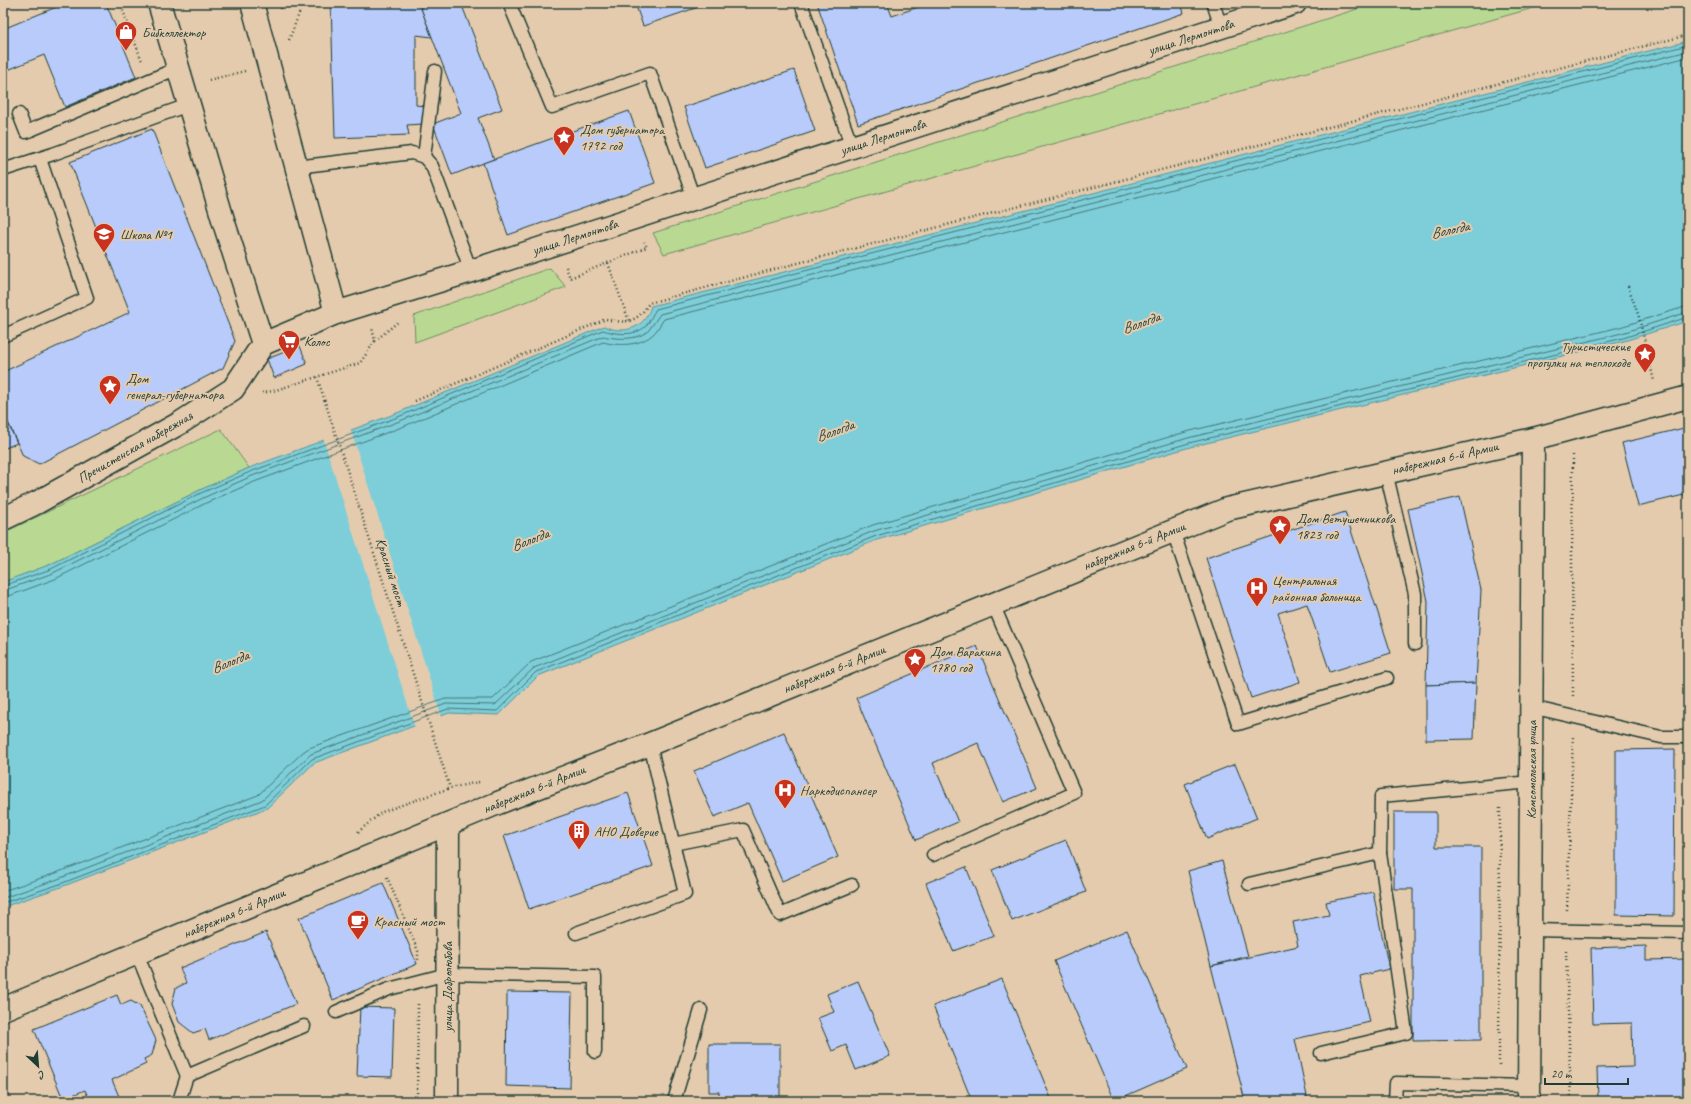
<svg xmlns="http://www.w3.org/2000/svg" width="1691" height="1104" font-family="Caveat,sans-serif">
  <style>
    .green { fill: #b9d992; stroke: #6c8b63 }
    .water { fill: #7eced9; stroke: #589497 }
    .pier { fill: #e5cbad }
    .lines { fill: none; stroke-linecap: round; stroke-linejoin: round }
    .shore { stroke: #457776; stroke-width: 1 }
    .building { fill: #b8cbfb; stroke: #1f3d34 }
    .service-casing { stroke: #1f3d34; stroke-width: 15 }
    .minor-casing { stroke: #1f3d34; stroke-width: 25 }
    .path { stroke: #1f3d34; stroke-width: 2.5; stroke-dasharray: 1 3; stroke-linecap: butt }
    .service { stroke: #e5cbad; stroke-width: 12 }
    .minor { stroke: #e5cbad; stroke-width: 22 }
    .labels { text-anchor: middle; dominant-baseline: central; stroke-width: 4; stroke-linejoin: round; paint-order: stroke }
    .poi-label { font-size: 14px; fill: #1f3d34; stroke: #e5cbad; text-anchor: start }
    .street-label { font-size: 14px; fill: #1f3d34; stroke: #e5cbad }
    .water-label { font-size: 15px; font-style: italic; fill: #24443c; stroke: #e5cbad }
  </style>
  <rect width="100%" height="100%" fill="#e5cbad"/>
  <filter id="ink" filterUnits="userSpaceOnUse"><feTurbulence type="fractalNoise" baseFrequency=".025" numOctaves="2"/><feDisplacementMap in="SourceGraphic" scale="8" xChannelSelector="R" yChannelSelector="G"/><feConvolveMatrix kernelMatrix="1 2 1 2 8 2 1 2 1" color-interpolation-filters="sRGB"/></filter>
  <g filter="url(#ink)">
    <g class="green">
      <polygon points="1376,3 1551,3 664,254 653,233"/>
      <polygon points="550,268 566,287 415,342 414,316"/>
      <polygon points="221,429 249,468 200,490 49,565 3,582 3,533"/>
    </g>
    <path class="water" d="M 1688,41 L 1688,321 L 1624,341 L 1190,447 L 877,540 L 538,676 L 499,715 L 449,713 L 314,763 L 267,808 L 61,887 L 3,907 L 3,582 L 49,565 L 200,490 L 249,468 L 397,413 L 604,326 C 623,335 645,329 651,306 Z"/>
    <polygon class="pier" points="350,428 442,718 415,728 323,438"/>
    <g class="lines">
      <g class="shore">
        <path d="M 3,586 L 51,569 L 201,493 L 250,472 L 398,417 L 603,330 C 615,334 635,337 646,326 C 650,321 652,315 656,309 L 1688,45"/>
        <path d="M 3,591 L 53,573 L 203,498 L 252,476 L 400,421 L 603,336 C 616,339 638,341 649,330 C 653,325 656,319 660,314 L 1688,51"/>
        <path d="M 3,597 L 9,596 L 55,579 L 206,503 L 254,482 L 402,427 L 603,342 C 618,346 638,346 651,336 C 657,332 660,324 664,319 L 1688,57"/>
        <polyline points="3,891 56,873 258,795 303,752 309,748 445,699 493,699 531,662 873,525 1186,432 1620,327 1688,306"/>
        <polyline points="3,898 58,879 262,800 311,754 446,704 495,705 534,668 874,531 1188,438 1622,333 1688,312"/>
        <polyline points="3,903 60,884 265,805 312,759 448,709 497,711 536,672 876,536 1189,443 1623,338 1688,317"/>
      </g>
    </g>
    <g class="building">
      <polygon points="66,3 106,3 136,77 65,107 44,55 3,72 3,29"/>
      <polygon points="331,3 419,3 432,37 416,35 416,105 424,106 423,124 407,125 409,135 335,138"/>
      <polygon points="419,3 461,3 502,109 478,118 494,159 452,175 433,124 461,113"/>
      <polygon points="635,3 710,3 643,26"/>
      <polygon points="817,3 887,3 892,16 930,3 1181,3 1184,13 858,124"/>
      <polygon points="794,70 815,131 705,168 684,107"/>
      <polygon points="629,111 655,183 508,235 483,163"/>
      <polygon points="152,129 235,341 223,368 39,464 23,456 3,411 3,372 130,312 70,162"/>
      <polygon points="300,346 307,364 274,378 267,359"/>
      <polygon points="3,413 17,443 3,449"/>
      <polygon points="1688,427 1688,494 1638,506 1622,443"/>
      <polygon points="1460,497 1481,590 1476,683 1426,685 1428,601 1408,509"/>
      <polygon points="1345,512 1391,653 1330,672 1307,604 1278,613 1300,682 1251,698 1206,558"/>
      <polygon points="977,646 1037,788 1003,802 978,743 933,763 958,822 916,840 856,698"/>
      <polygon points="1476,683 1474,739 1426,740 1426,685"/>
      <polygon points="784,732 838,857 782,881 748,803 714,817 694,771"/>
      <polygon points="1675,749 1674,916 1616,915 1616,750"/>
      <polygon points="1235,764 1257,818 1207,839 1185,784"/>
      <polygon points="628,793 653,866 529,909 504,836"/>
      <polygon points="1394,812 1436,812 1436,847 1481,847 1481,1040 1413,1041 1413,889 1394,889"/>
      <polygon points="1066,840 1086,892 1012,921 992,870"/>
      <polygon points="1222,861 1248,956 1211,966 1188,871"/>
      <polygon points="966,867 994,936 953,951 926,883"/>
      <polygon points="383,883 417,964 333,1000 299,918"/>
      <polygon points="1373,892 1389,969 1360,976 1370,1022 1295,1039 1308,1101 1245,1101 1211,966 1298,946 1293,922 1329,915 1326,902"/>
      <polygon points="1127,930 1187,1069 1114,1101 1054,961"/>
      <polygon points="266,932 296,1004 209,1040 205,1029 193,1033 179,1022 172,1004 176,988 186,983 180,968"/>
      <polygon points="1646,946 1646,960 1688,959 1688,1101 1598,1101 1597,1068 1633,1067 1632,1023 1593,1024 1591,948"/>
      <polygon points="1002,979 1052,1101 972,1101 933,1006"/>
      <polygon points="858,981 890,1056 856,1070 846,1045 832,1051 818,1018 834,1012 827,994"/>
      <polygon points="507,992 572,993 570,1088 506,1086"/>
      <polygon points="117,995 121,1005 131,1001 140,1006 156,1040 152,1055 144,1059 146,1064 112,1080 121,1101 90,1101 85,1090 63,1099 34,1029"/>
      <polygon points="360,1007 394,1008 392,1077 357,1076"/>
      <polygon points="709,1044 780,1044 780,1098 793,1098 793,1101 719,1101 719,1092 709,1092"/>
    </g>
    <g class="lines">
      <g class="service-casing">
        <g id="service">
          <polyline points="509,3 552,107 650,73 694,199"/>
          <polyline points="801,3 852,147"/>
          <polyline points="1213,3 1221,27"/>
          <polyline points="19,114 26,132 178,68"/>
          <polyline points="424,157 435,71"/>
          <polyline points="296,167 412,153 424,157 432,166 471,271"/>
          <polyline points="3,170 53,154 188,105"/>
          <polyline points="3,336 87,298 40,159"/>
          <polyline points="1386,472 1415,594 1415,644"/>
          <polyline points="1173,531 1238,724 1387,678"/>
          <polyline points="1531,707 1661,737 1688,737"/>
          <polyline points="673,844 743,830 780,915 852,885"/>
          <polyline points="933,855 1074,793 993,604"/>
          <polyline points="1249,884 1380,853"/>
          <polyline points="1530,930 1688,933"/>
          <polyline points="576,933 685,894 650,744"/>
          <polyline points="137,954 187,1076"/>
          <polyline points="336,1012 389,989 447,974 595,977 595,1052"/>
          <polyline points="1321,1053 1406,1033 1380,853 1381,796 1531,782"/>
          <polyline points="179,1101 187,1076 304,1026"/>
          <polyline points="674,1101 701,1010"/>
          <polyline points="1395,1101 1396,1083 1529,1086"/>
        </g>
      </g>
      <g class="minor-casing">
        <g id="minor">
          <polyline points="159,3 224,223 263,344"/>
          <polyline points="252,3 336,313"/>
          <polyline points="3,519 38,502 180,423 233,389 263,344 336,313 471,271 1295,3"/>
          <polyline points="3,1009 498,803 650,744 1227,509 1533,439 1688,397"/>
          <polyline points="447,1101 448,824"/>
          <polyline points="1529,1101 1533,439"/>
        </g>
      </g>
      <g class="path">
        <polyline points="120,3 142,61"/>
        <polyline points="1320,8 1334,3"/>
        <polyline points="281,9 282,3"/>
        <polyline points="289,40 303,3"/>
        <polyline points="209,80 245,71"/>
        <polyline points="608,263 629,321"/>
        <polyline points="566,267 570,278 647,247 644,242"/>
        <polyline points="1628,286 1639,317 1654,381"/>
        <polyline points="375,341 399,321"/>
        <polyline points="317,377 450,788"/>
        <polyline points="262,393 273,391 360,363 375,341 372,328"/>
        <path d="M 415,401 L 606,319 C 626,324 637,323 649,303 L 794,264 L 1688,35"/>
        <polyline points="1573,696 1572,559 1573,455"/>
        <polyline points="358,832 382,812 450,788 479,782"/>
        <polyline points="387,877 418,951 418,961"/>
        <polyline points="1567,910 1573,737"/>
        <polyline points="1566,951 1571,1101"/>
        <polyline points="1499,1065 1500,806"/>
        <polyline points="417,1101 418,1002"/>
      </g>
      <use href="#service" class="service"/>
      <use href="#minor" class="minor"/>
    </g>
  </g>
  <defs>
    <g id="shop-pin" transform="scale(1.15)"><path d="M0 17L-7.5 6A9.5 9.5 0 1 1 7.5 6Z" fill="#c8321e" stroke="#e5cbad"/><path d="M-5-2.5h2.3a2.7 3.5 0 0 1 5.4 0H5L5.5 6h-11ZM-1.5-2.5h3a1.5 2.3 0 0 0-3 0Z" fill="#fff"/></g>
    <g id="sight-pin" transform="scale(1.15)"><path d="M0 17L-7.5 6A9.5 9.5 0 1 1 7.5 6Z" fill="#c8321e" stroke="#e5cbad"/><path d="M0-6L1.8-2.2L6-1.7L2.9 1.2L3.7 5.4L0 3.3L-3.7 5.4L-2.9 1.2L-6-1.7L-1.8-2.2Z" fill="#fff"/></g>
    <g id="school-pin" transform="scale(1.15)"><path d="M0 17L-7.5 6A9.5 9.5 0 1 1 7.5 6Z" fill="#c8321e" stroke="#e5cbad"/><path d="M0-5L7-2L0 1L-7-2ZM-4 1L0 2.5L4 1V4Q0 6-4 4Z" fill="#fff"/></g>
    <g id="supermarket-pin" transform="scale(1.15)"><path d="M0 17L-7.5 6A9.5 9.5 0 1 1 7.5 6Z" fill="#c8321e" stroke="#e5cbad"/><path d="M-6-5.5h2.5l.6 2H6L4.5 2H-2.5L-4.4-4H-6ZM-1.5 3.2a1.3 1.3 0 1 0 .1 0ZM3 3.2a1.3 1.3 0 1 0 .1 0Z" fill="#fff"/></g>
    <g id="hospital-pin" transform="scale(1.15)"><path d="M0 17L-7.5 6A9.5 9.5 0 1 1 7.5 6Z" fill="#c8321e" stroke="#e5cbad"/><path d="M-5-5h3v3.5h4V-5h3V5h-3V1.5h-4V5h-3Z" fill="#fff"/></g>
    <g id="building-pin" transform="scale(1.15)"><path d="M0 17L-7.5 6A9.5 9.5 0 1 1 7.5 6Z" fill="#c8321e" stroke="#e5cbad"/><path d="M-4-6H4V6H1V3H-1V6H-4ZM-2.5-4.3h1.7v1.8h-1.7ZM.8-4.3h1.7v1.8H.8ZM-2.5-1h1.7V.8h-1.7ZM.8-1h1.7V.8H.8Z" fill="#fff"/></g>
    <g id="cafe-pin" transform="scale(1.15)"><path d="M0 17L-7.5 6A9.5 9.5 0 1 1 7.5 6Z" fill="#c8321e" stroke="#e5cbad"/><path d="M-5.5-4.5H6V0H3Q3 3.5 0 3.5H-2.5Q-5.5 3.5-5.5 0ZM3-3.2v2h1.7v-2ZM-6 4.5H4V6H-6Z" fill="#fff"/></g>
  </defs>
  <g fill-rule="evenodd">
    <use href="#shop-pin" x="126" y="32"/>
    <use href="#sight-pin" x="564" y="137"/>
    <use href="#school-pin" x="104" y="234"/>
    <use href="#supermarket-pin" x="289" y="341"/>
    <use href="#sight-pin" x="1645" y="354"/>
    <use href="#sight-pin" x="110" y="386"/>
    <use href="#sight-pin" x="1280" y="526"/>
    <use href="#hospital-pin" x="1257" y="588"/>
    <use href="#sight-pin" x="915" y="659"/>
    <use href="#hospital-pin" x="785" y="790"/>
    <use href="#building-pin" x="579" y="831"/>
    <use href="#cafe-pin" x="358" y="921"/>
  </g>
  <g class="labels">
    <g class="poi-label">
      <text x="142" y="32">Бибколлектор</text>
      <text x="580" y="129">Дом губернатора<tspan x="580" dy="16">1792 год</tspan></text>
      <text x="120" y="234">Школа №1</text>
      <text x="304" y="341">Колос</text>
      <text x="1630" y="346" text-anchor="end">Туристические<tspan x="1630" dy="16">прогулки на теплоходе</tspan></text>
      <text x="126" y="378">Дом<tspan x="126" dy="16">генерал-губернатора</tspan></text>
      <text x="1296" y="518">Дом Ветушечникова<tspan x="1296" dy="16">1823 год</tspan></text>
      <text x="1272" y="580">Центральная<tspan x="1272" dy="16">районная больница</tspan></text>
      <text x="930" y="651">Дом Варакина<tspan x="930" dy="16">1780 год</tspan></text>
      <text x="800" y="790">Наркодиспансер</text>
      <text x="594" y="831">АНО Доверие</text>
      <text x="374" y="921">Красный мост</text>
    </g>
    <g class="street-label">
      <text transform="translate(1191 37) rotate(-18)">улица Лермонтова</text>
      <text transform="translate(883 137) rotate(-18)">улица Лермонтова</text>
      <text transform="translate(575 237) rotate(-18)">улица Лермонтова</text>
      <text transform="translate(135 447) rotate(-30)">Пречистенская набережная</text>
      <text transform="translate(1445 458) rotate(-13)">набережная 6-й Армии</text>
      <text transform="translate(1134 546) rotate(-22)">набережная 6-й Армии</text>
      <text transform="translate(391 572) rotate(72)">Красный мост</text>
      <text transform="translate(834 669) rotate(-22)">набережная 6-й Армии</text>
      <text transform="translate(1531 770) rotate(-90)">Комсомольская улица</text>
      <text transform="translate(534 789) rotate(-22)">набережная 6-й Армии</text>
      <text transform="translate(234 913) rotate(-23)">набережная 6-й Армии</text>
      <text transform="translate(447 987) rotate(-90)">улица Добролюбова</text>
    </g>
    <g class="water-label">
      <text transform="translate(1450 230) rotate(-12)">Вологда</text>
      <text transform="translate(1141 323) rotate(-20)">Вологда</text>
      <text transform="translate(835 431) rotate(-20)">Вологда</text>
      <text transform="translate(530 540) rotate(-21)">Вологда</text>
      <text transform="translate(230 662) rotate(-22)">Вологда</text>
    </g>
  </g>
  <rect width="1691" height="1104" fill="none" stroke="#e5cbad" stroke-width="16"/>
  <rect x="8" y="8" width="1675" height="1088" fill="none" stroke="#1f3d34" stroke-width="1.5" filter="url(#ink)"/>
  <g transform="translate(38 1066) rotate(154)" stroke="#e5cbad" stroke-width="3" paint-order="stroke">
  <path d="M0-3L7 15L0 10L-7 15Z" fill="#1f3d34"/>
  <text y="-6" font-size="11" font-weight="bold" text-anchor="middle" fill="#1f3d34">С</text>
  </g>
  <path d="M1545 1078v6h83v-6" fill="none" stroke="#1f3d34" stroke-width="2"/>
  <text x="1551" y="1078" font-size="12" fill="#1f3d34" stroke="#e5cbad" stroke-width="3" paint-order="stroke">20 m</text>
</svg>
